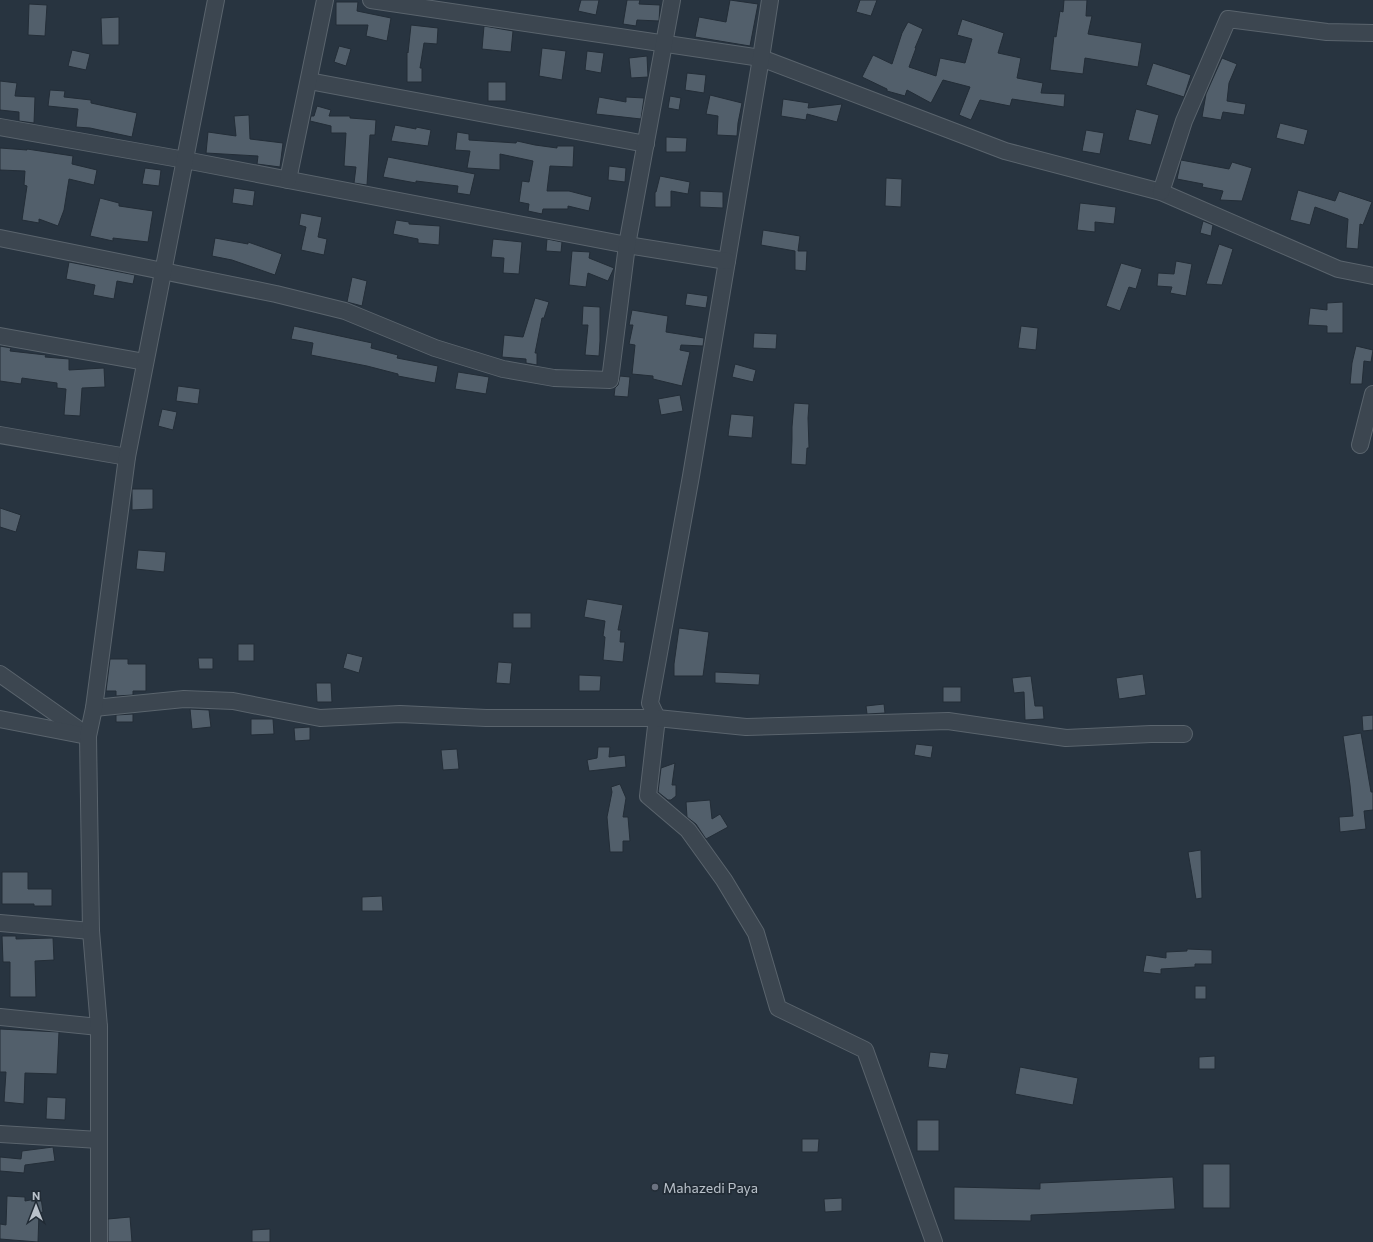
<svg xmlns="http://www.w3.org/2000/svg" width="1373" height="1242" font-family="Commissioner,sans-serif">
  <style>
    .building { fill: #525f6b; stroke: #232d37 }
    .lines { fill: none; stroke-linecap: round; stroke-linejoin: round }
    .minor-casing { stroke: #5a646d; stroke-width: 18 }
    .minor { stroke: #3c4650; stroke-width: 16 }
    .worship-dot { fill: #6b7280; stroke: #212b35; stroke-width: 1.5 }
    .labels { text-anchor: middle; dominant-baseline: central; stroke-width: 3.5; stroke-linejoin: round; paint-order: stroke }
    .poi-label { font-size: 14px; fill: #b9c1ca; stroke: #212b35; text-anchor: start }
  </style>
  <rect width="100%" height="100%" fill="#283440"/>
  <g class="building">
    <polygon points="581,0 599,0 596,15 578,11"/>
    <polygon points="627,0 640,0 639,4 660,5 659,21 637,20 636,26 623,24"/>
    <polygon points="730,0 758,4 750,46 695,37 699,17 726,22"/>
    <polygon points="860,0 877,0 871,16 856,12"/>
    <polygon points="1064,0 1087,0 1086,16 1092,16 1088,34 1142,43 1138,67 1085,58 1083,74 1050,70 1054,36 1056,37 1060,11 1063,12"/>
    <polygon points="336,2 358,2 357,11 391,18 387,41 366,36 368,25 336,25"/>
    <polygon points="29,4 47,5 45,36 28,35"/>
    <polygon points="119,17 119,45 102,45 101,18"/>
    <polygon points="962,19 1004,33 998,53 1021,58 1017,78 1043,83 1041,93 1065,94 1064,107 1012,99 1010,106 980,100 971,120 959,115 970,87 943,80 931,103 907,90 905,96 887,91 887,89 862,77 873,55 892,64 902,33 908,22 923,29 915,48 916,48 909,67 936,76 940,58 965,63 972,39 957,35"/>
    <polygon points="411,25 438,28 437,44 424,43 420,68 422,68 422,82 407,82 407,52 408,53"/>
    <polygon points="484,26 513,31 511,52 482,49"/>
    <polygon points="339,46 351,49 346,66 334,62"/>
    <polygon points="542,48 566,51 562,80 539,76"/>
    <polygon points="72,50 90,54 86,70 68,66"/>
    <polygon points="587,51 604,53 601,73 585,70"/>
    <polygon points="647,56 648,77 631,78 629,58"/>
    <polygon points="1222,58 1237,64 1229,83 1227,101 1246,104 1244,115 1223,112 1221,120 1202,117 1206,94"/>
    <polygon points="1153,63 1191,75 1184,97 1146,85"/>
    <polygon points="687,73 706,75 704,93 685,90"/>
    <polygon points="0,81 17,83 15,96 35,97 34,123 19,121 19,112 0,110"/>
    <rect x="488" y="82" width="18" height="19"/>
    <polygon points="50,90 65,91 64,97 91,100 91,103 137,113 132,137 90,128 76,127 78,109 48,106"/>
    <polygon points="710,95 742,103 738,123 737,136 717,135 718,116 706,114"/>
    <polygon points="670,96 681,98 679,110 668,108"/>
    <polygon points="599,97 626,102 626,97 644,98 641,119 596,114"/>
    <polygon points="783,99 809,103 808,108 842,104 837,122 807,114 806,120 781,116"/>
    <polygon points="317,106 331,110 329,116 350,116 350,118 376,120 375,135 370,135 367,185 354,183 356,167 344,166 346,133 331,133 331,126 310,121 311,116 314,116"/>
    <polygon points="1136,109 1159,115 1151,145 1128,140"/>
    <polygon points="249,115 250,139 283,143 280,167 257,164 258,156 206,153 208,132 236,136 234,116"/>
    <polygon points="1280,123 1308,130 1304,145 1276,138"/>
    <polygon points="395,125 416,129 416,127 431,130 428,146 391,141"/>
    <polygon points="1086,130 1104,133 1100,154 1082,151"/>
    <polygon points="457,132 469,134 469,140 516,143 517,141 535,145 557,148 557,146 574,146 573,167 550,166 547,191 569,191 592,197 589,211 568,206 568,209 543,209 542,214 528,211 529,204 519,202 522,181 529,182 533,161 500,154 500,170 467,168 470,151 455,150"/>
    <polygon points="666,137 687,138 686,152 666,152"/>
    <polygon points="0,148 27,150 27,149 73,156 72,164 97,170 94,185 69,179 64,210 58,226 39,219 39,223 22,220 27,186 24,185 25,171 0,170"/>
    <polygon points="388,157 475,174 470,195 457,193 458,186 416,181 416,183 383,177"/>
    <polygon points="1181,160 1229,169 1232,162 1252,168 1242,201 1220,200 1223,191 1202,187 1203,184 1177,179"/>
    <polygon points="609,166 626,168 625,182 608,180"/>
    <polygon points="145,168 161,170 159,186 142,184"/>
    <polygon points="660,176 690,182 688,194 671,191 671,207 655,207 655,192 656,192"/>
    <polygon points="886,178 902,179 901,207 885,206"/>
    <polygon points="234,188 255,191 253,206 232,203"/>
    <polygon points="1298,190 1335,201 1339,191 1372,202 1363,225 1360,224 1358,249 1346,248 1348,219 1315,207 1310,225 1290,220"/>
    <polygon points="700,191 723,192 723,208 700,207"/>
    <polygon points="100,198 119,203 119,206 153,211 148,242 113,238 113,241 90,236"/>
    <polygon points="1080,203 1116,207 1114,224 1095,222 1095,232 1077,230"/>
    <polygon points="301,213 322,217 318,237 327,239 324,255 301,250 306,227 299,225"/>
    <polygon points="396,220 409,222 409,224 440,226 439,245 418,243 418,239 393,234"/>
    <polygon points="1203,221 1213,225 1211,236 1200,233"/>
    <polygon points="763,230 800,236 798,251 807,251 806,271 795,270 795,251 761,245"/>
    <polygon points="215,238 248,244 248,242 282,254 275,275 232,260 212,256"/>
    <polygon points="493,239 522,242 519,274 503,273 504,258 491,257"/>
    <polygon points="547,239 562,242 561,252 546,251"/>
    <polygon points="1219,244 1233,249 1222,285 1206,284"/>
    <polygon points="572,251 590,252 589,258 614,268 608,281 588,273 586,287 569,285"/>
    <polygon points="1176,261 1192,264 1186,296 1170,293 1172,287 1157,286 1158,273 1174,274"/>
    <polygon points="69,262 135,275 133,284 117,281 114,299 93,295 95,285 66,279"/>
    <polygon points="1121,263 1142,269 1136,289 1129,287 1120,311 1106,306"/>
    <polygon points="352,277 367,281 362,306 347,302"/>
    <polygon points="687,293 708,296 706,308 685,305"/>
    <polygon points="535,298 549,302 544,318 542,318 535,353 537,353 537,365 526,363 526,359 502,357 504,335 523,337"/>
    <polygon points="1343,302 1343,333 1327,333 1327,326 1308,325 1310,308 1327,310 1327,303"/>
    <polygon points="583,306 600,307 600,341 599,356 585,355 588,325 582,325"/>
    <polygon points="632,310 668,316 666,332 704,338 703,346 681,345 680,350 690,352 682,386 653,379 653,376 632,374 635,345 629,344 633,325 629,325"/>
    <polygon points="294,326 372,343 371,348 398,355 397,358 438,366 435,383 398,376 398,374 367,366 311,355 313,343 291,339"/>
    <polygon points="1021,326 1038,328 1036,350 1018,348"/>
    <polygon points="754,333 777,334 776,349 753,348"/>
    <polygon points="0,346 11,348 10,351 46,355 45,357 69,359 69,370 104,368 105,387 82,388 80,416 64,415 66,389 57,388 57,383 22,378 21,384 0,381"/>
    <polygon points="1356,346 1373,350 1371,362 1364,361 1362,384 1350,384 1352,363"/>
    <polygon points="735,364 756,370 753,382 732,377"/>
    <polygon points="458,372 489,377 486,394 455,389"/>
    <polygon points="620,376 630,377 628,397 614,396 615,388 618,385"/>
    <polygon points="178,386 200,389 198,404 176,401"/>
    <polygon points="680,395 683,411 661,415 658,399"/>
    <polygon points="794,403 809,404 808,418 809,448 807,448 806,465 791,464 792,441 792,427"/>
    <polygon points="162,409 177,412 173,430 158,426"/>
    <polygon points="731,414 754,416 752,438 728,436"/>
    <polygon points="132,489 153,489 153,509 132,510"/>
    <polygon points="0,508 21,515 16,532 0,527"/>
    <polygon points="138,550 166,552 164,572 136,569"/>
    <polygon points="587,599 623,605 618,630 621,630 620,642 625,642 623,662 603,660 605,637 603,636 605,621 584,617"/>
    <rect x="513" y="613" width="18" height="15"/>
    <polygon points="679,628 709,632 703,676 674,676 674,664"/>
    <rect x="238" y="644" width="16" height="17"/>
    <polygon points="347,653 363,657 359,673 343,668"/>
    <polygon points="198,658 213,658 213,669 199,669"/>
    <polygon points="110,659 128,659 128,664 146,664 146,691 133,691 133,695 116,696 116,691 106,691"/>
    <polygon points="498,662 512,663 510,684 496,683"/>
    <polygon points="715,672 760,674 759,685 715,683"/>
    <polygon points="1143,674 1146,695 1119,699 1116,678"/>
    <polygon points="579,675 601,676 600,691 579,691"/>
    <polygon points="1031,676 1035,706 1043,706 1044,719 1025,720 1024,692 1014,693 1012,678"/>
    <polygon points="316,683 331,683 332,702 317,702"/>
    <rect x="943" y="687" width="18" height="15"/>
    <polygon points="884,704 885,713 867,714 866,706"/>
    <polygon points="190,709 209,710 211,727 192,729"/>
    <polygon points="133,714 133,722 116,722 116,715"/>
    <polygon points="1373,715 1373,730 1363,731 1362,716"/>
    <polygon points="251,719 273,719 274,734 251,735"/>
    <polygon points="310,727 310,740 295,741 294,728"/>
    <polygon points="1361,733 1371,792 1373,792 1373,810 1364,811 1366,829 1340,832 1339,817 1353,816 1350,785 1343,736"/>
    <polygon points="916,744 933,746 931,758 914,755"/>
    <polygon points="598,747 610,747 609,757 625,755 626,767 589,771 587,760 597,758"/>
    <polygon points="457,749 459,769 443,770 441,750"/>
    <polygon points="675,763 672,785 676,785 676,796 671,800 668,800 658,792 661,768"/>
    <polygon points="620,784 626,798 623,817 628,817 630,841 623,841 623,852 610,852 607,817 612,792 611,787"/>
    <polygon points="710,800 712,819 720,814 728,827 706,839 696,824 687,817 686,802"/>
    <polygon points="1201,850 1202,898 1196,899 1188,852"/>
    <polygon points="2,872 28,872 28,889 52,889 52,906 34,906 34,904 2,904"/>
    <polygon points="382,896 383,911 362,911 362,897"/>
    <polygon points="2,936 16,936 16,939 53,938 54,960 35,961 36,997 10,997 10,962 3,962"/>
    <polygon points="1187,949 1212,950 1212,964 1195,964 1195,967 1161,969 1161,974 1143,972 1146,955 1166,958 1166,952 1187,951"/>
    <rect x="1195" y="986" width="11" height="13"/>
    <polygon points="0,1029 59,1032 57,1074 25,1073 24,1104 4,1102 6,1072 0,1072"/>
    <polygon points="930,1052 949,1054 946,1069 928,1067"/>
    <polygon points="1215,1056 1215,1069 1199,1069 1199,1057"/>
    <polygon points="1020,1067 1078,1078 1073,1105 1015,1094"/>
    <polygon points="47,1097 66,1098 65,1120 46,1119"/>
    <rect x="917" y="1120" width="22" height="31"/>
    <polygon points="802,1139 819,1139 818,1152 802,1152"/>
    <polygon points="53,1147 55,1161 25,1165 24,1173 0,1171 0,1157 21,1159 22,1151"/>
    <rect x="1203" y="1164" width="27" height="44"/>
    <polygon points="1173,1177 1175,1209 1031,1215 1031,1221 954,1220 954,1187 1040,1189 1040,1183"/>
    <polygon points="7,1196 25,1197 25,1201 41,1198 43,1212 39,1213 38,1242 0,1239 0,1224 6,1225"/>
    <polygon points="842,1198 842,1211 825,1212 824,1199"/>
    <polygon points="130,1217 132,1242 108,1242 108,1219"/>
    <polygon points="270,1229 270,1242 252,1242 252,1230"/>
  </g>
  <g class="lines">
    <g class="minor-casing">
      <g id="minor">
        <polyline points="371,0 761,58 1005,151 1161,192 1338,269 1373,276"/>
        <polyline points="770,0 761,58 691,476 650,703 657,718 648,796 688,830 724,880 756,933 778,1008 865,1050 934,1242"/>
        <polyline points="309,81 646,144"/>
        <polyline points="0,127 185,160 627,245 727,261"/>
        <polyline points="288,180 325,0"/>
        <polyline points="1161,192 1184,121 1228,19 1327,32 1373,33"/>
        <polyline points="0,238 276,294 345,311 435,348 503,369 554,378 610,380 627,245 672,0"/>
        <polyline points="0,336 145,362"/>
        <polyline points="0,435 127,457"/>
        <polyline points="1360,445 1373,394"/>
        <polyline points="0,674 88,736"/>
        <polyline points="94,708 184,699 233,701 320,718 400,714 486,718 657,718 746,727 948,721 1066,738 1151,734 1184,734"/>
        <polyline points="0,719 82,735"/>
        <polyline points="0,923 91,931"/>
        <polyline points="0,1017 99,1027"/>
        <polyline points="0,1134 99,1140"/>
        <polyline points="99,1242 99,1027 91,931 88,736 94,708 127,457 216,0"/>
      </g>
    </g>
    <use href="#minor" class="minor"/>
  </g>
  <circle class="worship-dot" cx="655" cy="1187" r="4"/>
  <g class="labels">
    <g class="poi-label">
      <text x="663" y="1187">Mahazedi Paya</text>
    </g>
  </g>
  <g transform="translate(36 1206)" stroke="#212b35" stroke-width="3" paint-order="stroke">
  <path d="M0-3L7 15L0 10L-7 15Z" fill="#b9c1ca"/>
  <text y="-6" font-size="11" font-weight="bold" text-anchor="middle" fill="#b9c1ca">N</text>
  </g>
</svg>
